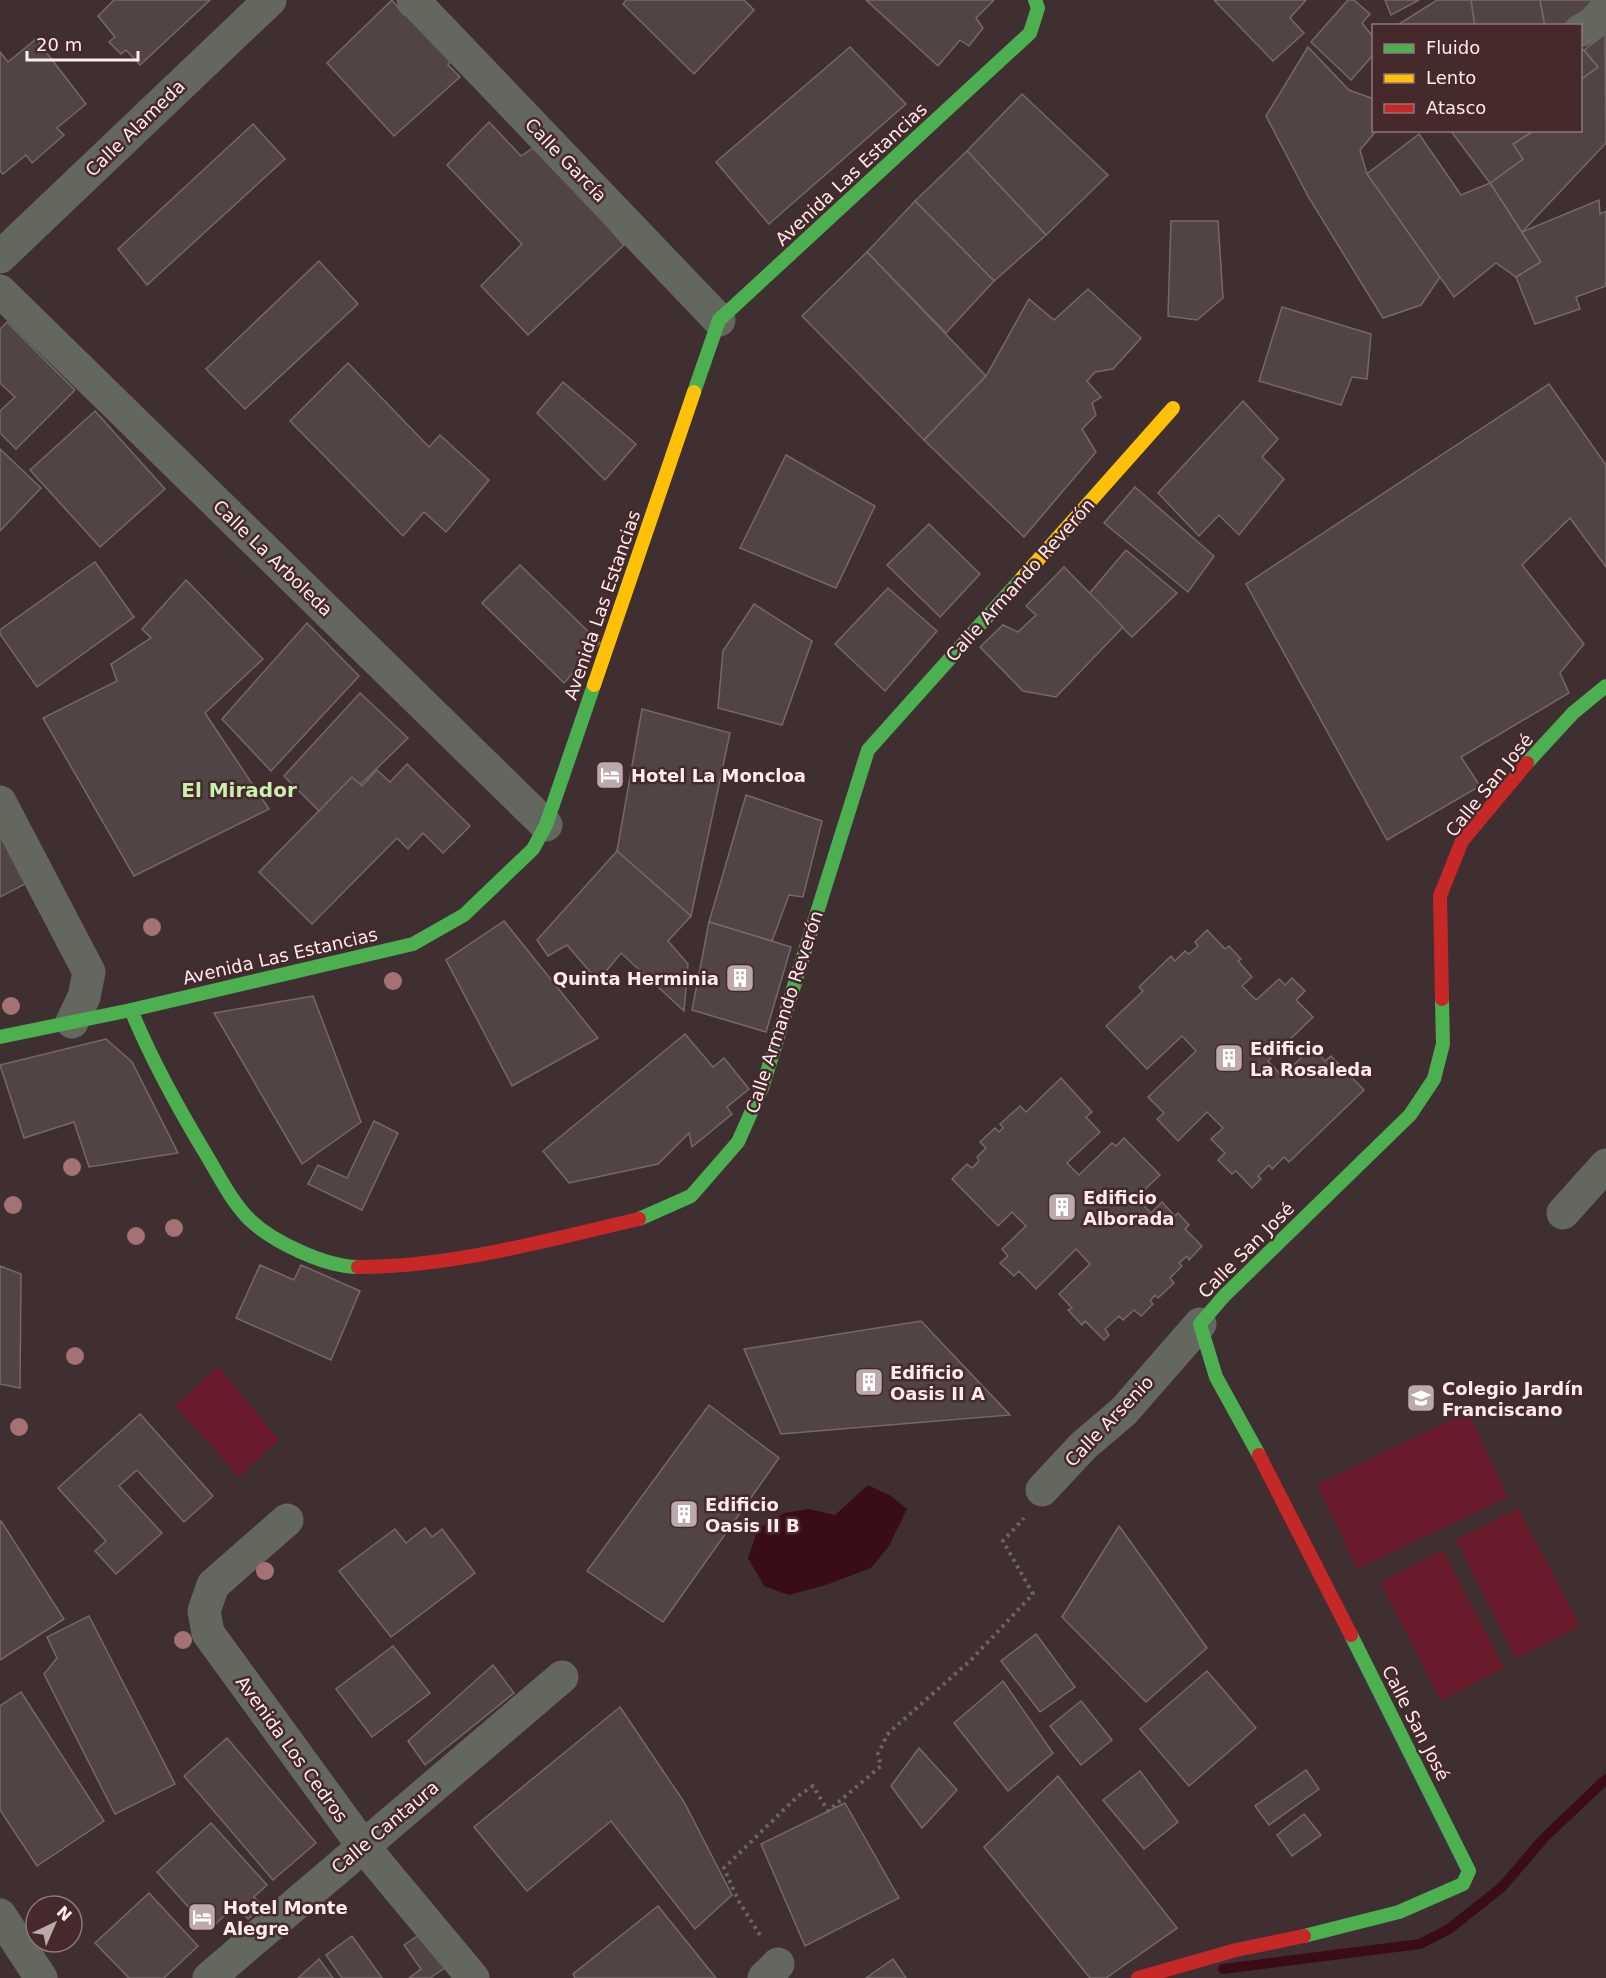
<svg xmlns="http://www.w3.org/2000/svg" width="1606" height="1978" font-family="'DejaVu Sans',sans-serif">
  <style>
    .green { fill: #6a1c2c }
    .water { fill: #3a0c15 }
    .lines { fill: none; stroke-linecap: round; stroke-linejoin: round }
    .stream { stroke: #3a0c15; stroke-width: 10 }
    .building { fill: #514445; stroke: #766869; stroke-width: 1.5 }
    .path { stroke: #696761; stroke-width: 4; stroke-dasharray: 3 4.5; stroke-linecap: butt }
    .street { stroke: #64675d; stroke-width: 33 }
    .fast { stroke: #4caf50; stroke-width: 14 }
    .slow { stroke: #ffc107; stroke-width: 14 }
    .jam { stroke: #c62828; stroke-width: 14 }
    .tree { fill: #a47175 }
    .labels { text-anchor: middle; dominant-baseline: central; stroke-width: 5; stroke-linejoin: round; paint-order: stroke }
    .street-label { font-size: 18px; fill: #ffebec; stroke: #45292b }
    .poi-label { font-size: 18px; font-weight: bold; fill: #ffebec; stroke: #45292b; text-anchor: start }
    .neighbourhood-label { font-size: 20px; font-weight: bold; fill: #c7f1ad; stroke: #45292b }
  </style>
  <rect width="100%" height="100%" fill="#3f2f31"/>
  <g class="green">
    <polygon points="218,1366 279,1440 239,1477 175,1406"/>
    <polygon points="1468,1412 1508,1497 1357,1569 1317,1484"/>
    <polygon points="1518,1508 1580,1626 1516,1659 1456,1540"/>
    <polygon points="1443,1550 1504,1668 1441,1701 1380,1582"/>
  </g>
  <polygon class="water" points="868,1485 891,1496 907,1509 889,1546 871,1568 826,1585 789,1595 764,1586 748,1558 758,1529 784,1513 809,1509 835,1515"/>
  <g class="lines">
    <polyline class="stream" points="1223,1969 1420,1944 1449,1929 1502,1887 1544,1838 1606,1779"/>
  </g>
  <g class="building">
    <polygon points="114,0 210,0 140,65 126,50 121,54 109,42 115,37 98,16"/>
    <polygon points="392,0 404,15 410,10 454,57 448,65 460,77 394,136 327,63"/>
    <polygon points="626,0 744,0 754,10 694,74 623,4"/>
    <polygon points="866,0 994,0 976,18 983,28 969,46 960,40 938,66"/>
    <polygon points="1214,0 1306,0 1290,18 1304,33 1273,61"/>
    <polygon points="1348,0 1354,0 1370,14 1362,23 1374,38 1374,54 1351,80 1311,42"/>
    <polygon points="1385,0 1419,0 1391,15"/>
    <polygon points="1437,0 1471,0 1475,26 1396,26"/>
    <polygon points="1471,0 1540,0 1545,26 1475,26"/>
    <polygon points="1540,0 1597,0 1571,21 1560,26 1545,26"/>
    <polygon points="1605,34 1606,143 1522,232 1490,183 1523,159 1513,144 1535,130 1580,130 1580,80 1598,67 1584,50"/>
    <polygon points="36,39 86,104 57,128 64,135 32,163 26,155 3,174 0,171 0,52 8,62"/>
    <polygon points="1580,46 1598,67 1580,80"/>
    <polygon points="850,47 906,104 769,224 716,162"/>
    <polygon points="1308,47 1349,90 1374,99 1374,130 1377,130 1360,150 1367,174 1440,277 1421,305 1383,318 1309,198 1266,116"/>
    <polygon points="1022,94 1108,175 1046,235 967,151"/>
    <polygon points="489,122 521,156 536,146 624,245 528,335 481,286 522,244 447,165"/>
    <polygon points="253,124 285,159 147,285 118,249"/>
    <polygon points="1450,130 1535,130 1513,144 1523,159 1490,183"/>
    <polygon points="1419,134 1461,195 1490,183 1541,262 1516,277 1496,263 1454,297 1367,174"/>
    <polygon points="967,151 1046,235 994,281 915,201"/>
    <polygon points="1599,200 1600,214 1606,211 1606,286 1576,297 1580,309 1535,324 1516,277 1541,262 1522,232"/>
    <polygon points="915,201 994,281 946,333 867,252"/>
    <polygon points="1171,221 1218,221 1223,298 1197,320 1168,316"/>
    <polygon points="867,252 986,376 924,440 802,316"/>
    <polygon points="319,261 358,304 245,409 206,369"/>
    <polygon points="1088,289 1141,338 1113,369 1095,372 1087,381 1101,397 1092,403 1096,415 1082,429 1096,452 1024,537 924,440 986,376 1029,299 1054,320"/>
    <polygon points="1282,307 1371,334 1367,379 1352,377 1341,405 1259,381"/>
    <polygon points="7,322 75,390 16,449 0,433 0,411 15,397 0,383 0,329"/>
    <polygon points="348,363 429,447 440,435 489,480 446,532 424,512 403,536 290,421"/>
    <polygon points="563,382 636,444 605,480 537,413"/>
    <polygon points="1549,384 1606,465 1606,567 1570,518 1522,565 1584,644 1560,673 1569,693 1461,757 1480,786 1387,840 1246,584"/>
    <polygon points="1243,401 1278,439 1262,457 1284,479 1239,535 1219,515 1199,536 1158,493"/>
    <polygon points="95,411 165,489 100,547 30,470"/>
    <polygon points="0,449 41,488 0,531"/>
    <polygon points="786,455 875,506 836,588 740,548"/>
    <polygon points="1135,487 1214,556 1188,592 1104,523"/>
    <polygon points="929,524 980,574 940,617 887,565"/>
    <polygon points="1126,550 1177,593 1132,637 1089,594"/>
    <polygon points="95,562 134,617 37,687 0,634 0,630"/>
    <polygon points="520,565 600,643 564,683 482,603"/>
    <polygon points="1064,567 1123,627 1056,697 1023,691 980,647 1003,625 1018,632 1036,615 1026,606"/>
    <polygon points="186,580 263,659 205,713 269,809 134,876 43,718 117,681 111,664 151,638 142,629"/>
    <polygon points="888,588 937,631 885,691 835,644"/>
    <polygon points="754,604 812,641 782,725 718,708 723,651"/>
    <polygon points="307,623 359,676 271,771 222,719"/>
    <polygon points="360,693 408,738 326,818 284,776"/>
    <polygon points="642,709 730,733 691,916 617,851"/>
    <polygon points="407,764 470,826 443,853 423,833 408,849 397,838 312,924 259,872 352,777 362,786 377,770 390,782"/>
    <polygon points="746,795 822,821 803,897 789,895 772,941 709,922"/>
    <polygon points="0,831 29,882 0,897"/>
    <polygon points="617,851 691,916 668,941 688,964 684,1011 621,953 598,981 567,945 548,956 537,940"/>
    <polygon points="504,921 598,1038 512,1086 446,960"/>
    <polygon points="709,922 791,947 766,1032 692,1010"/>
    <polygon points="1207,930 1225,949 1229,946 1241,959 1238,961 1252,977 1242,986 1256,1000 1279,979 1285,985 1292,978 1305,991 1296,1000 1313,1017 1268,1061 1282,1076 1312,1047 1325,1061 1331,1056 1364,1090 1289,1162 1284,1157 1272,1169 1269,1165 1258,1176 1261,1179 1252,1188 1236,1171 1232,1174 1218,1160 1225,1153 1211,1139 1223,1128 1207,1112 1178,1141 1157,1119 1164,1113 1148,1097 1196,1051 1182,1036 1147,1069 1106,1026 1143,991 1139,987 1171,956 1175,961 1185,951 1189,954 1198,946 1195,942"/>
    <polygon points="313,996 361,1122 302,1164 214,1013"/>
    <polygon points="685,1034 713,1067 724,1058 749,1089 727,1107 732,1114 692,1147 689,1133 658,1164 569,1183 543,1151"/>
    <polygon points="106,1039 132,1062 178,1153 89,1167 74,1122 24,1138 0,1065"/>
    <polygon points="1061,1078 1092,1112 1086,1117 1100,1132 1067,1163 1079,1175 1112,1143 1116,1146 1124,1138 1160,1175 1136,1198 1151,1213 1162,1202 1175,1216 1178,1213 1189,1225 1185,1229 1202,1246 1189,1260 1187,1256 1179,1263 1182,1266 1170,1278 1174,1283 1158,1298 1155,1295 1150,1301 1153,1304 1141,1316 1134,1310 1123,1320 1119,1316 1105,1329 1109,1335 1104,1340 1085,1321 1082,1325 1068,1310 1072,1308 1059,1294 1090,1264 1076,1249 1036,1289 1019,1271 1014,1276 1000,1263 1008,1256 1002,1249 1026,1226 1012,1212 998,1226 952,1179 967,1164 972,1168 979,1161 977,1157 986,1148 980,1142 995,1128 999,1132 1003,1128 1000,1124 1020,1106 1026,1112"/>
    <polygon points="374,1121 398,1133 362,1210 308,1184 318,1165 347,1178"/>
    <polygon points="260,1265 294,1280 301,1265 360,1291 331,1360 236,1318"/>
    <polygon points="0,1266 21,1274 20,1388 0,1384"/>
    <polygon points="921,1321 1010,1415 781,1434 744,1349"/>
    <polygon points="709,1405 779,1458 663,1622 587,1571"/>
    <polygon points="140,1414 213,1496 184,1522 137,1470 119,1486 162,1533 116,1574 95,1551 106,1541 58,1488"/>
    <polygon points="1,1521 64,1619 0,1660 0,1522"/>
    <polygon points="1119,1526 1207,1648 1146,1702 1062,1617"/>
    <polygon points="425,1528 432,1537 442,1529 475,1573 391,1637 339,1571 395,1529 406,1543"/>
    <polygon points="89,1616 175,1784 115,1814 44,1674 57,1658 47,1637"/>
    <polygon points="1036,1634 1075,1687 1040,1712 1001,1661"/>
    <polygon points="393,1646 430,1693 372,1737 336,1689"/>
    <polygon points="493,1665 514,1693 425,1765 408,1741"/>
    <polygon points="1207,1671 1256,1728 1189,1786 1140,1729"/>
    <polygon points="1003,1681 1053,1753 1008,1791 954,1723"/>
    <polygon points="21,1692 104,1821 37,1866 0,1810 0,1706"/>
    <polygon points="1081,1701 1112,1740 1081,1765 1050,1726"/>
    <polygon points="620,1707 684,1802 732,1895 695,1929 611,1821 527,1891 474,1827"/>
    <polygon points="227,1738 316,1843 273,1880 184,1776"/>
    <polygon points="919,1748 957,1790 922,1828 891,1786"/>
    <polygon points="1306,1770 1319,1789 1269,1825 1255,1806"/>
    <polygon points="1140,1771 1178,1822 1144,1849 1103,1800"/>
    <polygon points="1058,1776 1177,1928 1106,1978 1090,1978 984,1847"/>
    <polygon points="845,1803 899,1898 805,1946 761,1844"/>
    <polygon points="1304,1814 1321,1835 1292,1856 1277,1835"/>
    <polygon points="211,1823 267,1885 254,1897 263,1906 248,1919 236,1905 209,1930 157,1872"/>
    <polygon points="149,1893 198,1946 164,1978 129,1978 95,1943"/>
    <polygon points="658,1906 716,1978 575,1978 573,1974"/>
    <polygon points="425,1931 449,1965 430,1978 409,1978 421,1969 404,1945"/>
    <polygon points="352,1936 382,1978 342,1978 326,1955"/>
    <polygon points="319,1959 333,1978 298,1978"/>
    <polygon points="893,1959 906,1978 866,1978"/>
  </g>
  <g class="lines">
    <polyline class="path" points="760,1935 738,1900 724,1868 798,1796 813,1786 828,1811 881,1766 878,1754 887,1735 894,1728 971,1660 1033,1594 1003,1541 1024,1518"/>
    <g class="street">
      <polyline points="413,0 719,320"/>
      <polyline points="1580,31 1592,24 1606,9"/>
      <polyline points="0,257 270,0"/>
      <polyline points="0,291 546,825"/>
      <polyline points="0,802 89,972 84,997 72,1022"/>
      <polyline points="1563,1213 1606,1165"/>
      <polyline points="1042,1490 1083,1446 1124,1411 1200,1324"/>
      <polyline points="287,1520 213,1585 204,1611 208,1633 363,1846 473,1978"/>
      <polyline points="0,1915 41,1978"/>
      <polyline points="209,1978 562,1677"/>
      <polyline points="764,1978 778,1964"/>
    </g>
    <g class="fast">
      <polyline points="694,392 719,320 1030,33 1038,8 1035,0"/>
      <polyline points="1527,763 1573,713 1606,686"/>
      <path d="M 131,1010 C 152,1061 178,1108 207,1156 C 220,1178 232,1202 250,1220 C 273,1242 326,1267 358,1267"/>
      <polyline points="0,1037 131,1010 413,944 464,915 533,849 546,825 594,685"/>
      <polyline points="639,1219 691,1196 738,1142 762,1088 868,750 1022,578"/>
      <polyline points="1259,1455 1216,1377 1200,1324 1224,1296 1410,1115 1434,1079 1443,1044 1442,999"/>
      <polyline points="1304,1936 1399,1912 1463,1884 1469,1871 1351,1635"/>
    </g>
    <g class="slow">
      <polyline points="1022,578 1173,408"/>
      <polyline points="594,685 694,392"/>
    </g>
    <g class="jam">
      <polyline points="1442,999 1440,896 1462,841 1527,763"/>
      <path d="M 358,1267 C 453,1267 547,1240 639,1219"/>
      <polyline points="1259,1455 1351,1635"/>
      <polyline points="1138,1978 1236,1950 1304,1936"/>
    </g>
  </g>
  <g class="tree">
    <circle cx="152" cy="927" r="9"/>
    <circle cx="393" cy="981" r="9"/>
    <circle cx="11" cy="1006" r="9"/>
    <circle cx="72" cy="1167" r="9"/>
    <circle cx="13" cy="1205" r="9"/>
    <circle cx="174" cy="1228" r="9"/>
    <circle cx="136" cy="1236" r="9"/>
    <circle cx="75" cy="1356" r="9"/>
    <circle cx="19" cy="1427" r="9"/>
    <circle cx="265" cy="1571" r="9"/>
    <circle cx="183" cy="1640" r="9"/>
  </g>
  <defs>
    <g id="hotel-square" transform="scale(1.5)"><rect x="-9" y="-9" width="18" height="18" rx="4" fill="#bca9ab" stroke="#45292b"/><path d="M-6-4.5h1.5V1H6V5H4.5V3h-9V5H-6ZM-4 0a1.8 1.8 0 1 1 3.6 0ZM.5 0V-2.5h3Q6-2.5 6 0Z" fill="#fff"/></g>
    <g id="building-square" transform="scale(1.5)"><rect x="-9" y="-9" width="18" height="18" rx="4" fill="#bca9ab" stroke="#45292b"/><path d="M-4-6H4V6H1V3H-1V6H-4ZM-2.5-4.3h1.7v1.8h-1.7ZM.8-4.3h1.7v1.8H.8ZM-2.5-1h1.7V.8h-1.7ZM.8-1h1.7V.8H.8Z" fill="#fff"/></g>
    <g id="school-square" transform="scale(1.5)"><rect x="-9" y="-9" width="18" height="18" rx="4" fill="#bca9ab" stroke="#45292b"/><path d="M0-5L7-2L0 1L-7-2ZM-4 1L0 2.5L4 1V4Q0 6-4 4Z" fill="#fff"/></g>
  </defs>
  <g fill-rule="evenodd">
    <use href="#hotel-square" x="610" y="775"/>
    <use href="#building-square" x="740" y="978"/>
    <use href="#building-square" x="1229" y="1058"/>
    <use href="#building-square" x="1062" y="1207"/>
    <use href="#building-square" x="869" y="1382"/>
    <use href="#school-square" x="1421" y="1398"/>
    <use href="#building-square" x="684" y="1514"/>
    <use href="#hotel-square" x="202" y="1917"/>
  </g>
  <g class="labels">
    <g class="street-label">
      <text transform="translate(135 128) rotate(-44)">Calle Alameda</text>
      <text transform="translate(566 160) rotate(46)">Calle García</text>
      <text transform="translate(851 174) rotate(-43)">Avenida Las Estancias</text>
      <text transform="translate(273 558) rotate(44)">Calle La Arboleda</text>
      <text transform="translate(1020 580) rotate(-48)">Calle Armando Reverón</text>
      <text transform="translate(602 605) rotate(-71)">Avenida Las Estancias</text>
      <text transform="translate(1489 785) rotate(-51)">Calle San José</text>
      <text transform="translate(280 956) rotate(-13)">Avenida Las Estancias</text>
      <text transform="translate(784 1012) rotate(-72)">Calle Armando Reverón</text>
      <text transform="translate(1246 1250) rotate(-45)">Calle San José</text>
      <text transform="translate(1109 1421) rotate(-46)">Calle Arsenio</text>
      <text transform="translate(1416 1723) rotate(63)">Calle San José</text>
      <text transform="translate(292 1749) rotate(54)">Avenida Los Cedros</text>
      <text transform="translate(385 1827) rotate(-40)">Calle Cantaura</text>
    </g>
    <g class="poi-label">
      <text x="631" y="775">Hotel La Moncloa</text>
      <text x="719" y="978" text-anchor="end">Quinta Herminia</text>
      <text x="1250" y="1048">Edificio<tspan x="1250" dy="21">La Rosaleda</tspan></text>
      <text x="1083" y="1197">Edificio<tspan x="1083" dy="21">Alborada</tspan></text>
      <text x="890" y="1372">Edificio<tspan x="890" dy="21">Oasis II A</tspan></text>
      <text x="1442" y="1388">Colegio Jardín<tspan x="1442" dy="21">Franciscano</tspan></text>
      <text x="705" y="1504">Edificio<tspan x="705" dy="21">Oasis II B</tspan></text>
      <text x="223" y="1907">Hotel Monte<tspan x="223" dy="21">Alegre</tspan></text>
    </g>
    <g class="neighbourhood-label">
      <text x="239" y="790">El Mirador</text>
    </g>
  </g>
  <rect x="1372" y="24" width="210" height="108" fill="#45292b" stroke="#8f7778" stroke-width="1.5"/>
  <rect x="1384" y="44" width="30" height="9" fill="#4caf50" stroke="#8f7778" stroke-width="1.5"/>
  <text x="1426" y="54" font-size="18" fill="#ffebec">Fluido</text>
  <rect x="1384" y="74" width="30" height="9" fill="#ffc107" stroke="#8f7778" stroke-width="1.5"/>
  <text x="1426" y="84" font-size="18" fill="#ffebec">Lento</text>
  <rect x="1384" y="104" width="30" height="9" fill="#c62828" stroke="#8f7778" stroke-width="1.5"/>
  <text x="1426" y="114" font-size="18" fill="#ffebec">Atasco</text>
  <g transform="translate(54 1924) rotate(44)"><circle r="28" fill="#45292b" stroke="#8f7778" stroke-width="1.5"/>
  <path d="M0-4.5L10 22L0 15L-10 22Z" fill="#bca9ab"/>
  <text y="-9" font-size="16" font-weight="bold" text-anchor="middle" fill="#ffebec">N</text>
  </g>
  <path d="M27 51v9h111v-9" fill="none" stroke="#ffebec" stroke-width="3"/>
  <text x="36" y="51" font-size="18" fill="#ffebec" stroke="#45292b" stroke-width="4.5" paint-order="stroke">20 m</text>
</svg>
